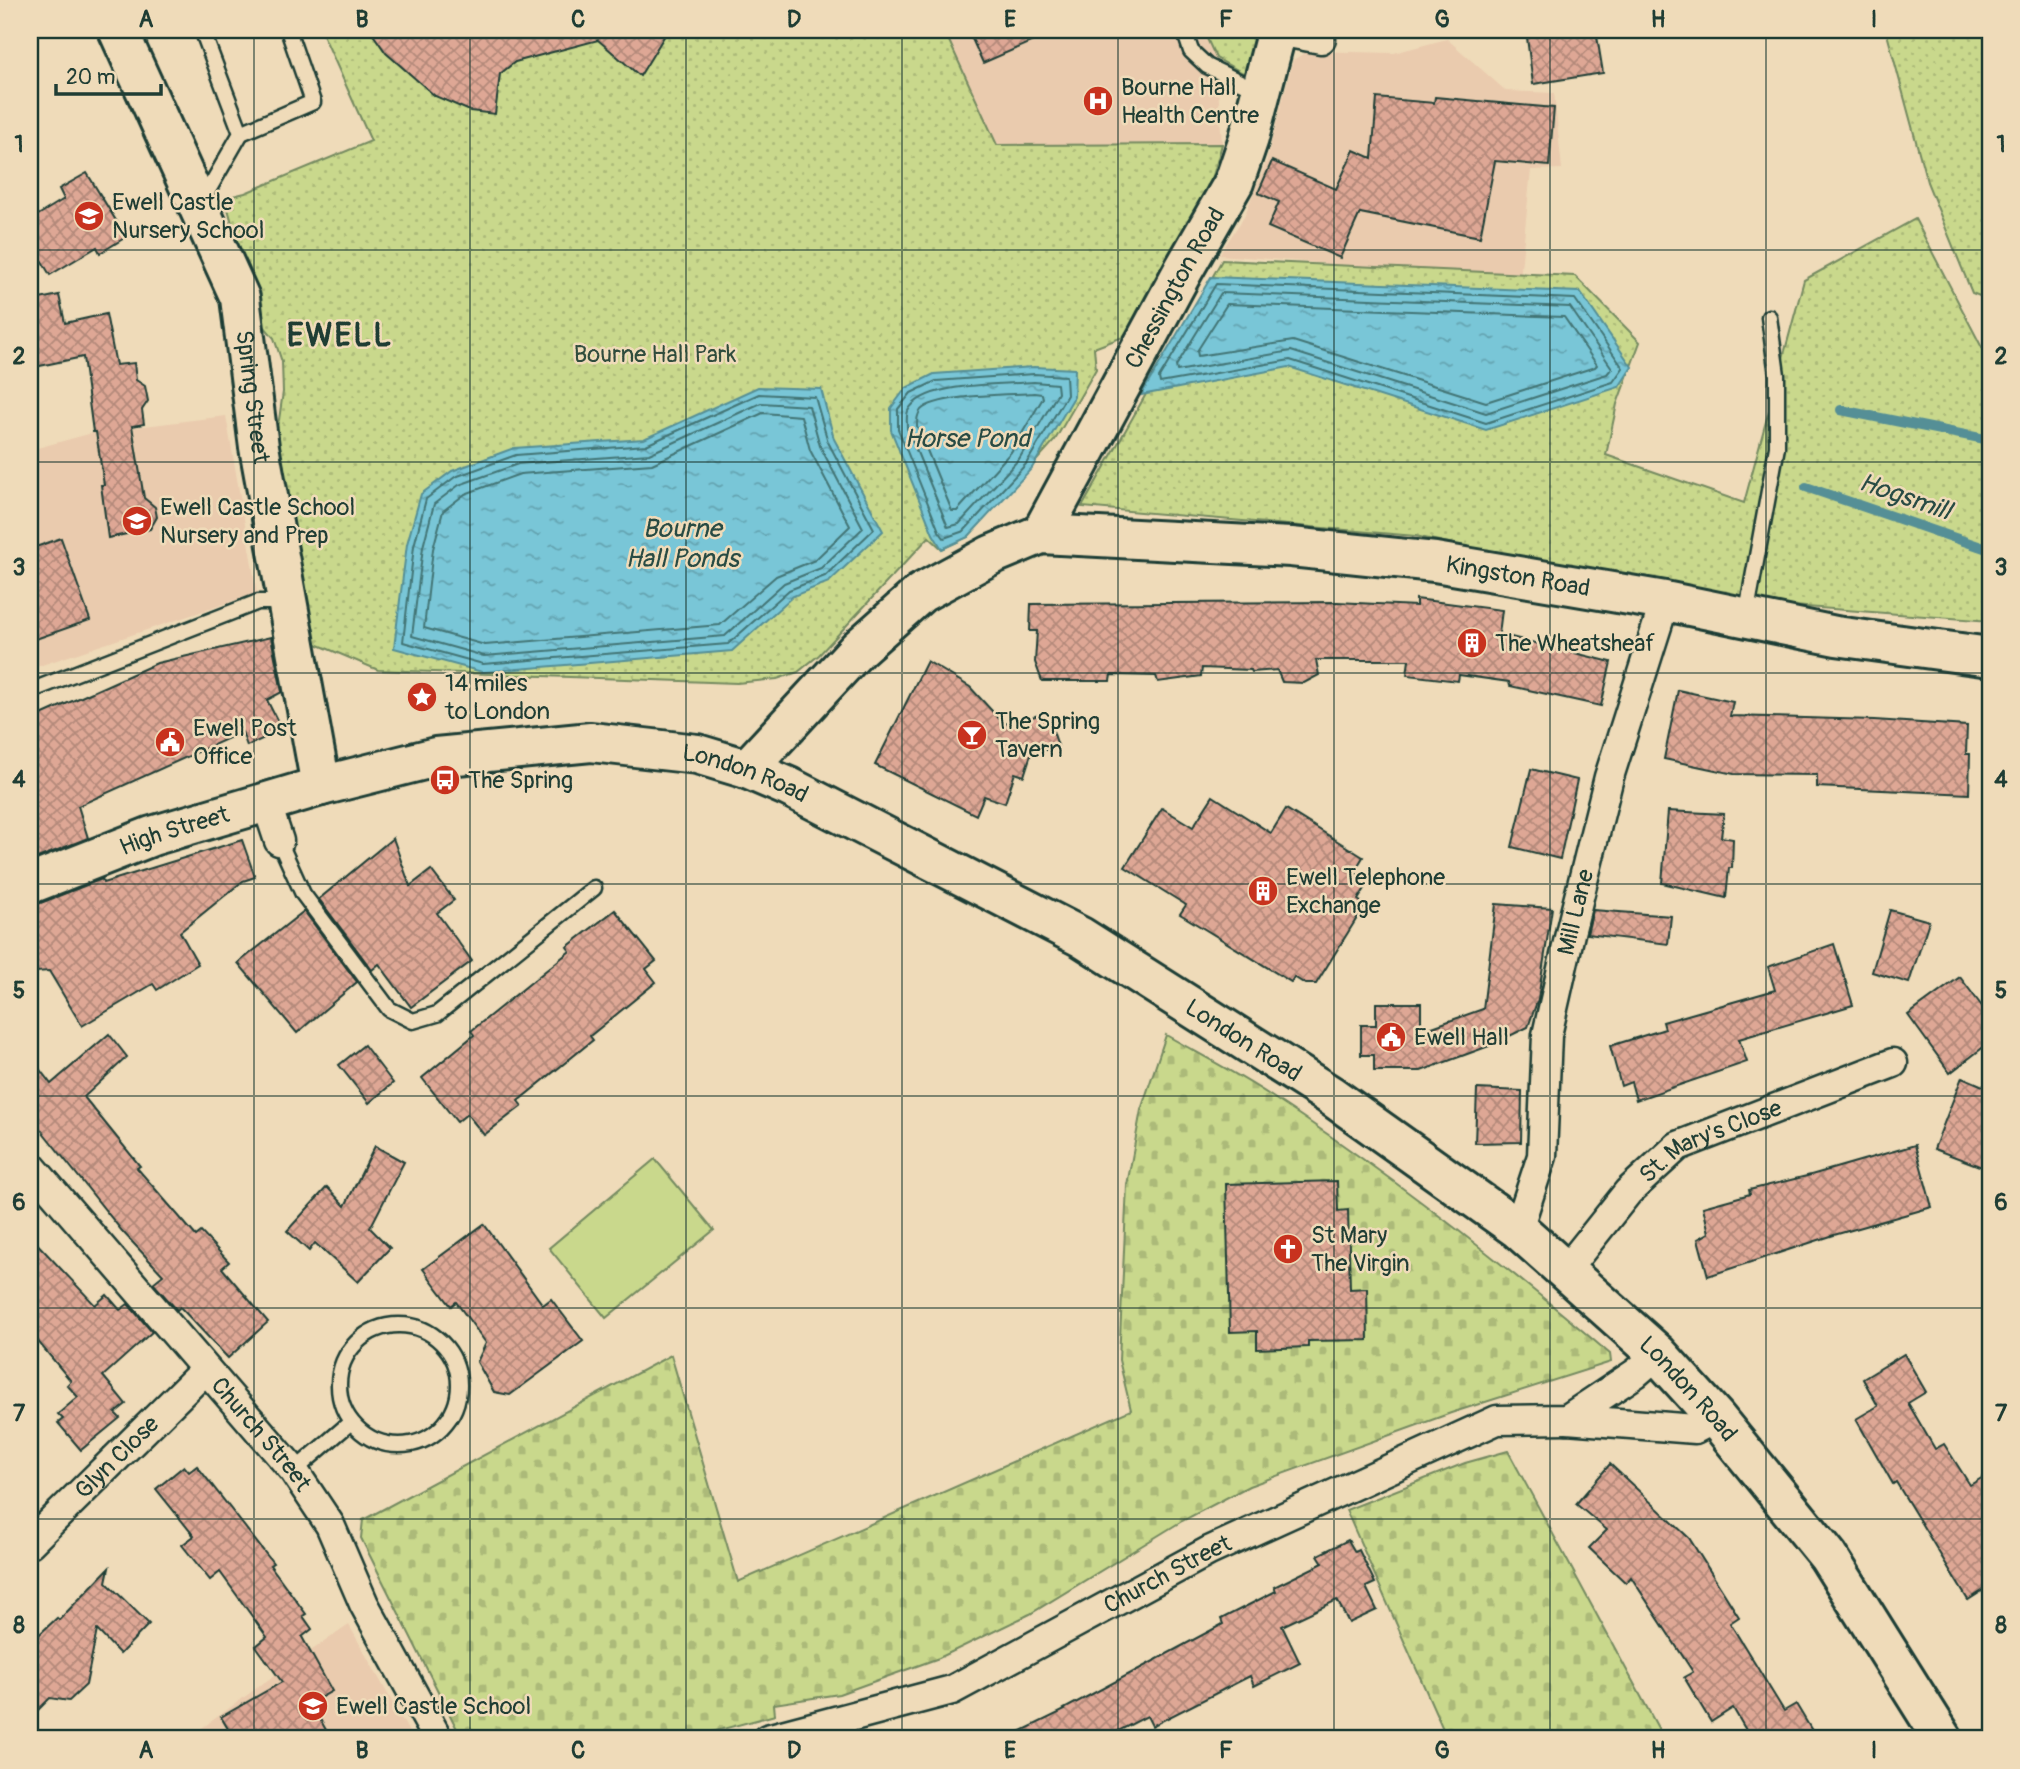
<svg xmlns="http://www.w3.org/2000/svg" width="2020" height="1769" font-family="Pangolin,sans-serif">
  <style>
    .built { fill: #eacbae }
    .grass { fill: #c9d88c; stroke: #748a60; stroke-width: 2 }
    .cemetery { fill: url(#cemetery-stones); stroke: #748a60; stroke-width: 2 }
    .park { fill: url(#park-dots); stroke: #748a60; stroke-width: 2 }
    .water { fill: url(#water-ripples); stroke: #558f96; stroke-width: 2 }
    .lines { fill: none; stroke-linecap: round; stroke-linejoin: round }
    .shore { stroke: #437475; stroke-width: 2 }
    .stream { stroke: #558f96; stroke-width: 10 }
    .building { fill: url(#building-cross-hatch); stroke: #1f3d34; stroke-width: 2 }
    .lane-casing { stroke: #1f3d34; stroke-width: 19 }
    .street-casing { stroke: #1f3d34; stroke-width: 33 }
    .secondary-casing { stroke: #1f3d34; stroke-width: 44 }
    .lane { stroke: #efdbb9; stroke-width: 14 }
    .street { stroke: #efdbb9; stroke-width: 28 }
    .secondary { stroke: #efdbb9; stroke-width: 38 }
    .grid { fill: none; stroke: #1f3d34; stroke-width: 2; stroke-opacity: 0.55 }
    .labels { text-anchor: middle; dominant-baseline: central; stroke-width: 5; stroke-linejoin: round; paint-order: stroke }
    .poi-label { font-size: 24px; fill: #1f3d34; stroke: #efdbb9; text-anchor: start }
    .street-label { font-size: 24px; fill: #1f3d34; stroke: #efdbb9 }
    .park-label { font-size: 24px; fill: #304c3d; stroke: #efdbb9 }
    .water-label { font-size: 26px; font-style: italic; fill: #284b44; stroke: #efdbb9 }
    .district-label { font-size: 32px; font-weight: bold; letter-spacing: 2px; fill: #1f3d34; stroke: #efdbb9 }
    .neatline { fill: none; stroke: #1f3d34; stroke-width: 2.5 }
    .grid-label { font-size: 23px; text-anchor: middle; font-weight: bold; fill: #1f3d34 }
  </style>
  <defs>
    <pattern id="cemetery-stones" width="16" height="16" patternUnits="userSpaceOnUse" patternTransform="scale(1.75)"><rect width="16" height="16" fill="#c9d88c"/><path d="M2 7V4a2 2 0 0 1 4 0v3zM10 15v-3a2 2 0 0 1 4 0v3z" fill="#acba79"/></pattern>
    <pattern id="park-dots" width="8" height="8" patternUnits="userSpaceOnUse" patternTransform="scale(1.75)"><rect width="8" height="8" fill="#c9d88c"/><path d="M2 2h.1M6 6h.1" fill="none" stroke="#acba79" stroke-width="1.8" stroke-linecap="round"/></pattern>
    <pattern id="water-ripples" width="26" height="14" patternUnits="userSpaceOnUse" patternTransform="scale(1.75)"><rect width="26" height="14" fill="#79c6d7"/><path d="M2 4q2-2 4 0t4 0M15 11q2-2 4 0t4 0" fill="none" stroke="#63a2af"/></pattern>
    <pattern id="building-cross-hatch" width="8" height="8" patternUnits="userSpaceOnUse" patternTransform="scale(1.75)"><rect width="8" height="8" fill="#dea795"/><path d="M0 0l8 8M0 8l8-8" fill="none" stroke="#b3897a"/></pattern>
  </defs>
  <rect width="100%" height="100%" fill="#efdbb9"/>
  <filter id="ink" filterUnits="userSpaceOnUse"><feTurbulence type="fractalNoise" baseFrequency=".0143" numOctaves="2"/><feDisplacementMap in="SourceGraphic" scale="14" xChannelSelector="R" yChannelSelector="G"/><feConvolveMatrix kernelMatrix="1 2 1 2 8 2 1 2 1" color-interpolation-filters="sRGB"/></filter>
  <g filter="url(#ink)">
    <g class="built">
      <polygon points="944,30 1203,30 1216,58 1222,144 997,145"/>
      <polygon points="1447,39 1506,91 1554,93 1562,169 1531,170 1520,279 1219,255 1244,217 1266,162 1293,60 1308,51 1394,53"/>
      <polygon points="226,416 257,593 30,669 30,450 96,432"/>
      <polygon points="349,1625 413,1739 187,1739 265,1682"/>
    </g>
    <polygon class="grass" points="655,1159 714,1230 606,1318 549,1248"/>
    <g class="cemetery">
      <path d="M 1166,1035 C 1201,1055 1238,1074 1271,1096 C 1390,1174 1502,1262 1610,1354 L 1611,1362 L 1451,1413 L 1249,1486 L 1182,1521 L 1030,1614 L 939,1658 L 839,1694 L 774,1704 L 775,1715 L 686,1739 L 465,1739 L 458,1731 L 361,1538 L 363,1520 L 671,1355 L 738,1582 L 1131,1410 L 1119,1360 L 1127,1185 L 1141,1110 Z"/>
      <polygon points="1508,1451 1664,1739 1424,1739 1443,1729 1346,1510 1465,1463"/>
    </g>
    <g class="park">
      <polygon points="321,30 944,30 997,145 1222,144 1202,215 1171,268 1123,337 1094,348 1096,369 1055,440 968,537 942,549 929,537 819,655 798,672 777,679 737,683 378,670 314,643 273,434 279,420 283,392 282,362 274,338 259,320 225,198 245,193 371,141"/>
      <polygon points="1203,30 1261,30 1251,68 1243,73 1216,58"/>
      <polygon points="1886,30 1990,30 1990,300 1972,293 1927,182"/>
      <polygon points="1915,219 1990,363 1990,621 1727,601 1415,536 1082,507 1222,260 1575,276 1640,342 1617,404 1606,455 1744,503 1804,280"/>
    </g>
    <g class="water">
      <polygon points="1211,277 1580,292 1632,367 1619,387 1486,430 1289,367 1141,395"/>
      <polygon points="1034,367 1075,369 1074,397 1032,468 968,537 942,549 933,534 891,430 891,408 906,388 934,374"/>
      <polygon points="758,387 821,389 834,439 883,531 829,582 793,596 732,651 482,672 394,648 407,544 421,494 452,471 514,448 644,439"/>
    </g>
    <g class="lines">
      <g class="shore">
        <polygon points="1216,284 1575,299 1623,368 1613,382 1486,423 1290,360 1160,383 1159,378"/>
        <polygon points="1221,293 1570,307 1612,368 1607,374 1486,413 1291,351 1177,371 1176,366"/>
        <polygon points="1227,304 1564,317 1597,365 1595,367 1486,402 1293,341 1198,356 1197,351"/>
        <polygon points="1034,374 1066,376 1067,395 1026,464 964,531 944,538 939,531 898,429 898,409 911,393 936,381"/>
        <path d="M 1034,382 L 1057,384 L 1058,393 L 1019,459 L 959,524 L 948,527 L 907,428 C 907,423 906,416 908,411 C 922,381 1004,385 1034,382 Z"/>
        <path d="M 1034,393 L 1042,394 L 1043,398 L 1011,452 L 957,511 L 952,511 L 917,426 C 917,420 917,415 921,410 C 937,394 1009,395 1034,393 Z"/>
        <polygon points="759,394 815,397 828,442 874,529 825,576 789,590 728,644 483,664 403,642 414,546 426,499 455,477 516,455 646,445"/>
        <polygon points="761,403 809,406 820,446 863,528 821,568 784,583 725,636 484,656 412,636 423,547 434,504 459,485 518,464 649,454"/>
        <polygon points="763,413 801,416 810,450 850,526 815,560 776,576 720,625 485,645 424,628 433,549 443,511 465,494 520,474 652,464"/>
      </g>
      <g class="stream">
        <polyline points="1841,410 1990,440"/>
        <polyline points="1806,487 1990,550"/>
      </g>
    </g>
    <g class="building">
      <polygon points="370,30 668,30 640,76 598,40 515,62 500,74 495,114 470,111 435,96 386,53"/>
      <polygon points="968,30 1058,30 983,63"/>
      <polygon points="1526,30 1596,30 1603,73 1533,84"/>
      <polygon points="1435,97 1554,108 1549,166 1495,161 1480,237 1360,213 1340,258 1268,227 1279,202 1258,193 1272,161 1336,189 1354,150 1372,158 1377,98 1434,103"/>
      <polygon points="87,173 126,237 100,253 97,247 50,275 30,241 30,220 64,199 59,189"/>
      <polygon points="59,295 65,323 106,314 116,365 134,363 136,380 145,386 148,401 142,410 144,424 132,426 144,498 155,507 157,517 150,529 108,538 101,485 104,485 96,432 93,432 83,357 30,368 30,301"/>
      <polygon points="61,538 90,620 30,641 30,549"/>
      <polygon points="1416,599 1502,610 1499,634 1611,662 1601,706 1510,686 1509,682 1459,675 1458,681 1407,675 1409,660 1316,660 1319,675 1304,683 1282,682 1277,670 1252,672 1251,670 1202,668 1201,676 1158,682 1156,676 1111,675 1110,681 1042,681 1035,662 1037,631 1030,631 1031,604 1337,602 1416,606"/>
      <polygon points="271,637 282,692 267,700 282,730 247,746 242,732 78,806 88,838 30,861 30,720 157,663"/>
      <polygon points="927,661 970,687 1004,724 1047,713 1058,746 1031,754 1024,776 1015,773 1005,803 984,796 976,815 875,765"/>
      <polygon points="1678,690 1733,702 1730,716 1874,720 1967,726 1966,754 1970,754 1969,794 1817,787 1817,775 1734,774 1664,759"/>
      <polygon points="1531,769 1577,780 1560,859 1512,847"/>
      <polygon points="1213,796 1271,833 1286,809 1363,857 1354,872 1369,882 1358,900 1365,905 1316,984 1305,984 1294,977 1291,982 1180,914 1186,905 1125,867 1162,808 1193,827"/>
      <polygon points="1668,811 1724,814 1721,837 1733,839 1732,868 1729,868 1726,898 1662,883"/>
      <polygon points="393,838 410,886 431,870 454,900 437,913 472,961 411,1007 379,964 372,970 319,899"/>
      <polygon points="242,840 255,877 243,881 180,932 198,964 157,990 153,984 82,1026 49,971 36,972 30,960 30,905 38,904 102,879 103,883"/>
      <polygon points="1496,904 1552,908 1538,999 1528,1027 1489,1046 1421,1071 1374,1071 1374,1055 1361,1055 1361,1025 1376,1025 1376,1003 1421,1003 1421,1031 1483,1009"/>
      <polygon points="615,910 656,961 646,969 656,982 590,1036 593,1040 518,1101 522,1106 484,1135 467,1114 457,1122 422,1078 474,1035 471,1031 570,951 567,947"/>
      <polygon points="1593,910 1671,916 1668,944 1587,934"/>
      <polygon points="1890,910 1929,921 1909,983 1872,972"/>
      <polygon points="304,911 357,982 297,1033 238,963"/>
      <polygon points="1834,944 1853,1005 1739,1039 1747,1062 1636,1100 1631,1082 1621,1086 1610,1046 1665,1029 1663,1022 1775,990 1768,967"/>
      <polygon points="1960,977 1990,1017 1990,1042 1950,1073 1908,1015"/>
      <polygon points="109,1034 127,1057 84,1097 140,1166 137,1168 196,1236 201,1232 229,1262 222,1268 268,1322 228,1358 180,1307 177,1310 153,1283 163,1275 122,1231 30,1116 30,1057 51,1084"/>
      <polygon points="364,1045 393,1083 369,1103 339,1065"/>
      <polygon points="1962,1077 1990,1089 1990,1170 1934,1149"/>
      <polygon points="1477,1089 1522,1091 1521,1142 1475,1143"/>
      <polygon points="1915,1145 1932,1207 1834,1235 1708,1276 1698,1239 1709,1233 1703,1207 1750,1194 1749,1190 1811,1175"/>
      <polygon points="375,1146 404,1162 370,1228 390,1248 358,1282 315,1243 309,1251 287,1231 327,1187 345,1206"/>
      <polygon points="1337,1181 1338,1211 1348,1210 1350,1289 1367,1288 1368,1340 1308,1341 1308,1347 1257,1349 1257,1331 1230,1332 1226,1184"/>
      <polygon points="484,1224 543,1305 551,1299 583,1341 510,1395 494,1392 477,1362 486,1343 456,1302 451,1306 423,1269"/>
      <polygon points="30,1236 95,1305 107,1295 120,1310 128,1304 152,1332 103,1376 126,1404 115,1413 120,1418 81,1450 58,1423 63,1419 58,1414 78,1397 67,1385 71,1381 30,1332"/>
      <polygon points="1904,1354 1926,1392 1908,1403 1935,1449 1944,1444 1970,1485 1990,1473 1990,1586 1968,1600 1896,1482 1893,1484 1856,1419 1878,1406 1863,1379"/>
      <polygon points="1610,1464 1689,1538 1739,1617 1730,1623 1784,1711 1796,1704 1817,1739 1735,1739 1747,1732 1733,1708 1711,1722 1684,1677 1693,1672 1631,1577 1626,1583 1589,1548 1607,1530 1576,1504"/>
      <polygon points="184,1466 189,1472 197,1466 273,1563 270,1565 306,1614 303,1616 312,1629 302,1637 332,1691 311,1703 331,1739 234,1739 221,1717 282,1682 256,1646 267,1637 220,1572 210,1580 182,1545 194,1536 156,1489"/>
      <polygon points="1348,1540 1355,1552 1359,1550 1375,1583 1366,1587 1377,1610 1349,1623 1337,1600 1282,1626 1300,1663 1254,1686 1250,1676 1152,1726 1147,1716 1103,1739 1005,1739 1065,1710 1064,1709 1223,1624 1221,1619 1276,1591 1274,1587 1323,1563 1318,1555"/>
      <polygon points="109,1568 106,1582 149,1624 120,1654 97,1630 86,1685 69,1701 50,1698 30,1718 30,1643 57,1618 59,1620"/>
    </g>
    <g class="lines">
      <g class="lane-casing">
        <g id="lane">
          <polyline points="1184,30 1191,51 1207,66 1261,92"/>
          <polyline points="241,133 313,102 288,30"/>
          <polyline points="202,201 241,133 202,30"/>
          <polyline points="1746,616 1777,447 1777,375 1769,317"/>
          <polyline points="30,691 258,602 287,602"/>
          <polyline points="279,841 303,894 389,1009 413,1021 437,1014 594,888"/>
          <circle cx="399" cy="1385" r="60"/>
          <polyline points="294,1471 351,1422"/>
        </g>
      </g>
      <g class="street-casing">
        <g id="street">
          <polyline points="1277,31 1321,39"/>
          <polyline points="266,802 279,841"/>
          <path id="s1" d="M 30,1165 L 294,1471 L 330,1525 L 364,1604 L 438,1739"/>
          <path id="s2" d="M 1518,1229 L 1542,1156 L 1547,1035 L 1571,929 L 1609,777 L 1665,601"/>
          <path id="s3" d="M 1565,1271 L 1628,1192 L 1678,1146 L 1893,1063"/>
          <polyline points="1567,1419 1695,1429 1716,1418"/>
          <path id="s4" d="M 30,1543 L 205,1370"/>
          <path id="s5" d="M 767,1739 L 952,1690 L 1209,1551 L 1497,1420 L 1567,1419 L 1636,1373 L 1658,1354"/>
        </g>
      </g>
      <g class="secondary-casing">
        <g id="secondary">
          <path id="s6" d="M 118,30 L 240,298 L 259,447 L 321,786"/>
          <path id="s7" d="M 1041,534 L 1184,269 L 1234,182 L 1249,138 L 1277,30"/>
          <path id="s8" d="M 747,769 L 858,649 L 921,593 L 991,555 L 1041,534 L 1291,547 L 1435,562 L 1665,601 L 1836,636 L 1990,657"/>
          <path id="s9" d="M 30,884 L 152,836 L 321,786 L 436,757 L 591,742 L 697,754 L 747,769 L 789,787 L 1081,937 L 1330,1095 L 1518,1229 L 1658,1354 L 1716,1418 L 1828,1556 L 1943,1739"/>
        </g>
      </g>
      <use href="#lane" class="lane"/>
      <use href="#street" class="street"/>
      <use href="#secondary" class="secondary"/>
    </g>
  </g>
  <path class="grid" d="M 254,30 L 254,1739M 470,30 L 470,1739M 686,30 L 686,1739M 902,30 L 902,1739M 1118,30 L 1118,1739M 1334,30 L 1334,1739M 1550,30 L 1550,1739M 1766,30 L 1766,1739M 30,250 L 1990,250M 30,462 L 1990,462M 30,673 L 1990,673M 30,884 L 1990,884M 30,1096 L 1990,1096M 30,1308 L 1990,1308M 30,1519 L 1990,1519"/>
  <defs>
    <g id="hospital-disc" transform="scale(1.575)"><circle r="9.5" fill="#c8321e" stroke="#efdbb9"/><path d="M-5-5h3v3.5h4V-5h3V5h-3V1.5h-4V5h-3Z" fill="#fff"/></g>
    <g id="school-disc" transform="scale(1.575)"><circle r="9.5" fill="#c8321e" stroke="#efdbb9"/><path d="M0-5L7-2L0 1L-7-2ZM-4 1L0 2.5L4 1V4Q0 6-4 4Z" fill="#fff"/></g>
    <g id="building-disc" transform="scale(1.575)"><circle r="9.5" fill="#c8321e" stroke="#efdbb9"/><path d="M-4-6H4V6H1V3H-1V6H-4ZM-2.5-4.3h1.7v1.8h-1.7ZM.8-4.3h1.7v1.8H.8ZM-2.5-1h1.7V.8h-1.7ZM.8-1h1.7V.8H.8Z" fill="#fff"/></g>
    <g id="sight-disc" transform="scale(1.575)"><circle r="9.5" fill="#c8321e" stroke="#efdbb9"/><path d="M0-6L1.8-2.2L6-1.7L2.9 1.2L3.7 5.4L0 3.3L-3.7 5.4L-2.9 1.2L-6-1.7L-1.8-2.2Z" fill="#fff"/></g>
    <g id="bar-disc" transform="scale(1.575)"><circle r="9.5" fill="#c8321e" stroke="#efdbb9"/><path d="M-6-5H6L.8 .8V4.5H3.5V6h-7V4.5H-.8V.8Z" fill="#fff"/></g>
    <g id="civic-disc" transform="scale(1.575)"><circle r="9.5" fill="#c8321e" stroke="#efdbb9"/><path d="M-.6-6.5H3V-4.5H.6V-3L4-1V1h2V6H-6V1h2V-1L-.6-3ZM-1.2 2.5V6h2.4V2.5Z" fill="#fff"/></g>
    <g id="bus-disc" transform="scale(1.575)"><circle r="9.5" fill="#c8321e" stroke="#efdbb9"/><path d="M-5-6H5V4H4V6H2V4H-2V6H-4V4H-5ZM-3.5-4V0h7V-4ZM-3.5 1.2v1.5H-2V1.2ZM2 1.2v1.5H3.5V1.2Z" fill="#fff"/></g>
    <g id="church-disc" transform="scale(1.575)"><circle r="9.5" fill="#c8321e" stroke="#efdbb9"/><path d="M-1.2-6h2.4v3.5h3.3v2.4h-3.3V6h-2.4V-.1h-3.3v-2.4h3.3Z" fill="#fff"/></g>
  </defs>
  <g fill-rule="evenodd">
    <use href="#hospital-disc" x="1098" y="101"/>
    <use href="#school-disc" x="89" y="216"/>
    <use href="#school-disc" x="137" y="521"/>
    <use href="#building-disc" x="1472" y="643"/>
    <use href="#sight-disc" x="422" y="697"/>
    <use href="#bar-disc" x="972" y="735"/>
    <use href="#civic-disc" x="170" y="742"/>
    <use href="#bus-disc" x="445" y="780"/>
    <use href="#building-disc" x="1263" y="891"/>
    <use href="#civic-disc" x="1391" y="1037"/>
    <use href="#church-disc" x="1288" y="1249"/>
    <use href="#school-disc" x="313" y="1706"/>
  </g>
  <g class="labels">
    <g class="poi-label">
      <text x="1121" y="87">Bourne Hall<tspan x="1121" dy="28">Health Centre</tspan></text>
      <text x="112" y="202">Ewell Castle<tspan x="112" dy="28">Nursery School</tspan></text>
      <text x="160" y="507">Ewell Castle School<tspan x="160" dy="28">Nursery and Prep</tspan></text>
      <text x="1495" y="643">The Wheatsheaf</text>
      <text x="445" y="683">14 miles<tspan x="445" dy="28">to London</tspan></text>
      <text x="995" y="721">The Spring<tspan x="995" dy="28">Tavern</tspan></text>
      <text x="193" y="728">Ewell Post<tspan x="193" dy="28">Office</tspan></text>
      <text x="468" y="780">The Spring</text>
      <text x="1286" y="877">Ewell Telephone<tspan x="1286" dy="28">Exchange</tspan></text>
      <text x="1414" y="1037">Ewell Hall</text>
      <text x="1311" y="1235">St Mary<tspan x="1311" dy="28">The Virgin</tspan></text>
      <text x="336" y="1706">Ewell Castle School</text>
    </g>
    <g class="street-label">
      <text stroke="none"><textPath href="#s7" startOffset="280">Chessington Road</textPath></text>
      <text stroke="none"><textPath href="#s6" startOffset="394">Spring Street</textPath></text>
      <text stroke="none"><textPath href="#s8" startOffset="861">Kingston Road</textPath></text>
      <text stroke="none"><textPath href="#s9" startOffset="740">London Road</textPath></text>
      <text stroke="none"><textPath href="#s9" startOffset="154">High Street</textPath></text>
      <text stroke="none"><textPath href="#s2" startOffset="324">Mill Lane</textPath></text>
      <text stroke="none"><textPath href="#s9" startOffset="1307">London Road</textPath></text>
      <text stroke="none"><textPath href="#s3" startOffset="200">St. Mary's Close</textPath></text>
      <text stroke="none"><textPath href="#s9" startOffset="1874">London Road</textPath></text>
      <text stroke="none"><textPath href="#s1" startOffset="355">Church Street</textPath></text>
      <text stroke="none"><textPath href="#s4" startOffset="122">Glyn Close</textPath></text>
      <text stroke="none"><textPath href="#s5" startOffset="436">Church Street</textPath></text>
    </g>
    <g class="park-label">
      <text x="655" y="354">Bourne Hall Park</text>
    </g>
    <g class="water-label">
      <text x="967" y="439">Horse Pond</text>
      <text transform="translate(1905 497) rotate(19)">Hogsmill</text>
      <text x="682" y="529">Bourne<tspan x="682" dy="30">Hall Ponds</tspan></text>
    </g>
    <g class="district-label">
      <text x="340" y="336">EWELL</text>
    </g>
  </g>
  <rect width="2020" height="1769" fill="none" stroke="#efdbb9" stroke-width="77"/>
  <path d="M56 84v10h105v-10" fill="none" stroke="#1f3d34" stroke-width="3.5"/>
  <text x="66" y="84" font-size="21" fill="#1f3d34" stroke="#efdbb9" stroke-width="5" paint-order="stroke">20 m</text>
  <rect x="38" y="38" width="1944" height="1692" class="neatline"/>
  <g class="grid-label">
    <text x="146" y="27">A</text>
    <text x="362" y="27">B</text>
    <text x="578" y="27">C</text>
    <text x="794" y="27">D</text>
    <text x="1010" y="27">E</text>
    <text x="1226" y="27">F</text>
    <text x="1442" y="27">G</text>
    <text x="1658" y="27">H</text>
    <text x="1874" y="27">I</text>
    <text x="19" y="152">1</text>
    <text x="2001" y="152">1</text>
    <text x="19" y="364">2</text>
    <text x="2001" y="364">2</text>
    <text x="19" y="575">3</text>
    <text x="2001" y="575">3</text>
    <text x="19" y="787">4</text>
    <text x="2001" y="787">4</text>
    <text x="19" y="998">5</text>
    <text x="2001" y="998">5</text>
    <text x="19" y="1210">6</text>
    <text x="2001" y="1210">6</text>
    <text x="19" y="1421">7</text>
    <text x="2001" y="1421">7</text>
    <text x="19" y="1633">8</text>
    <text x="2001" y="1633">8</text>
    <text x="146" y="1758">A</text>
    <text x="362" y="1758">B</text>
    <text x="578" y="1758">C</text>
    <text x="794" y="1758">D</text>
    <text x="1010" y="1758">E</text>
    <text x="1226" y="1758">F</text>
    <text x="1442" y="1758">G</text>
    <text x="1658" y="1758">H</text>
    <text x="1874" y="1758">I</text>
  </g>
</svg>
